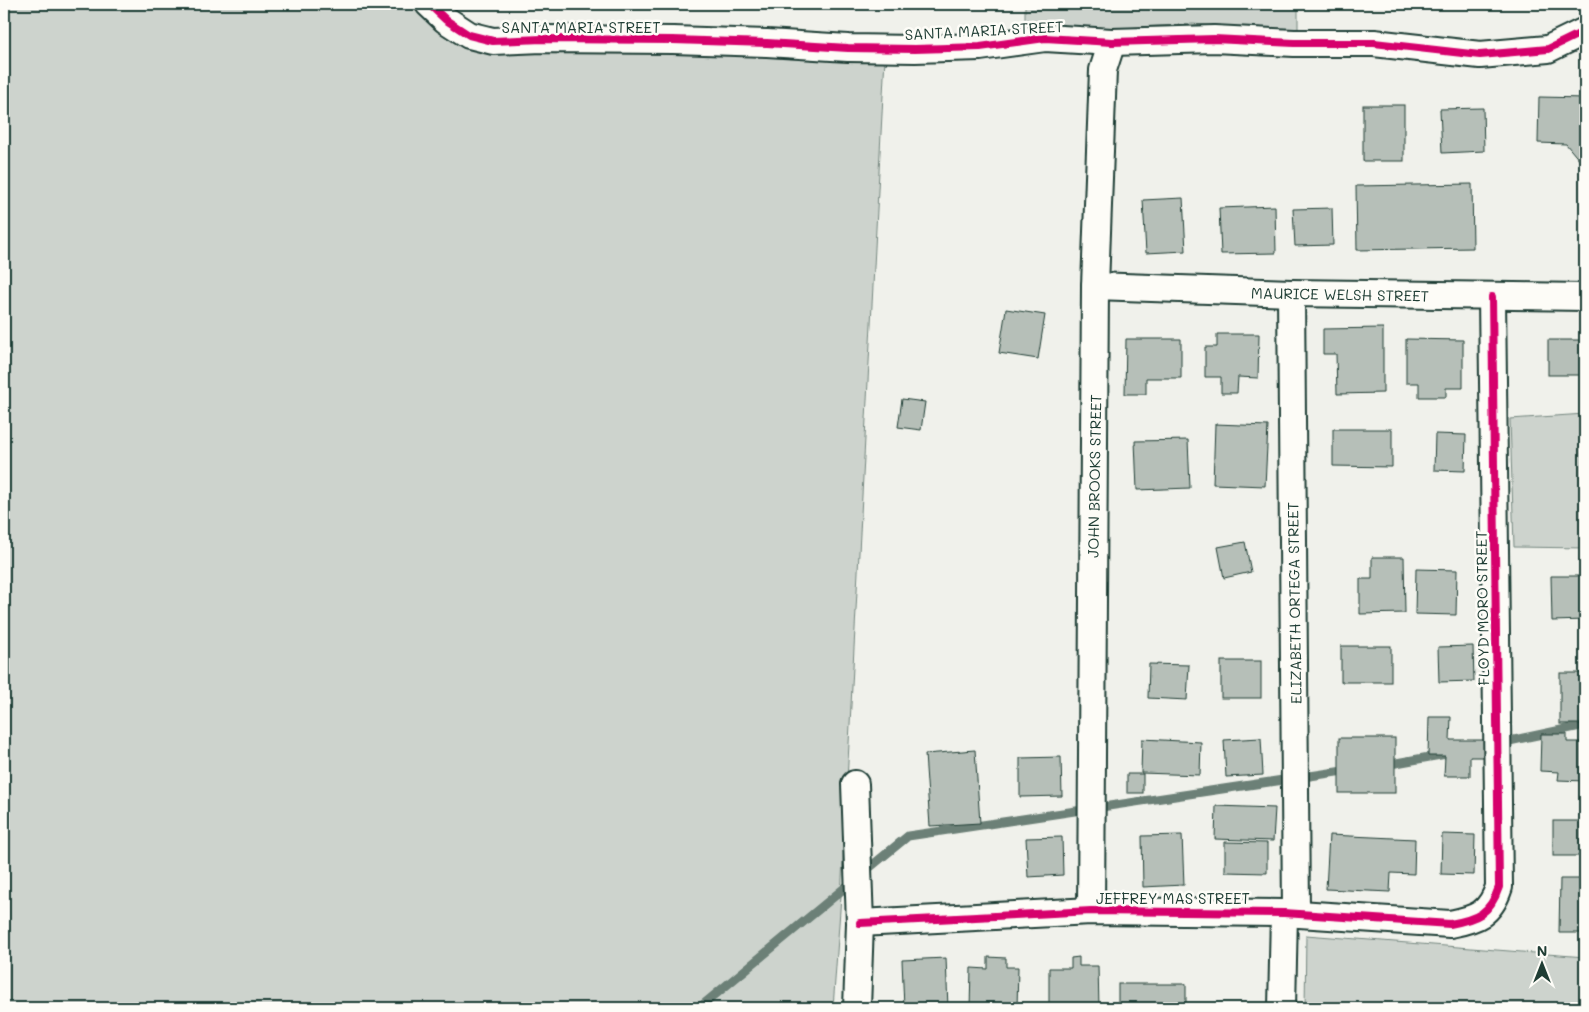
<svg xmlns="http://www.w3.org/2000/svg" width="1589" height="1012" font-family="Mali,sans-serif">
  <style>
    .green { fill: #cdd3cd; stroke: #768880 }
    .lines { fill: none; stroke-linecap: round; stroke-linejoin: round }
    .stream { stroke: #6c8077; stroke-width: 9 }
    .building { fill: #b6bfb8; stroke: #1f3d34 }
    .street-casing { stroke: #1f3d34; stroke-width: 30 }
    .street { stroke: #fdfcf7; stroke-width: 26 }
    .cycleway-casing { stroke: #fdfcf7; stroke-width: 11 }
    .cycleway { stroke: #d6006c; stroke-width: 8 }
    .labels { text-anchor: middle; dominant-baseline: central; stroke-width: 5; stroke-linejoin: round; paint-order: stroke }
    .street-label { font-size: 15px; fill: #1f3d34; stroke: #fdfcf7 }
  </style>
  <rect width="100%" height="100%" fill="#f0f1eb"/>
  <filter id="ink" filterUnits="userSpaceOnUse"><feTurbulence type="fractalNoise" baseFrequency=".02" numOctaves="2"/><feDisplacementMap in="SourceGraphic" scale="10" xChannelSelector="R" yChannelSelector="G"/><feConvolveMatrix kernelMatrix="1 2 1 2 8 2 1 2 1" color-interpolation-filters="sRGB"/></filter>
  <g filter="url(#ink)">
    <g class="green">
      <polygon points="4,4 417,4 439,25 885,57 841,896 833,1008 4,1008"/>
      <polygon points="1025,4 1298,4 1298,30 1251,29 1193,24 1107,29 1059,25 1025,26"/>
      <polygon points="1585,414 1585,548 1514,547 1510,419"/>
      <polygon points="1306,935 1585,957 1585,1008 1305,1008"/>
    </g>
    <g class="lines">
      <g class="stream">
        <polyline points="1500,743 1585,725"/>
        <polyline points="1385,765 1446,754"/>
        <polyline points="863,873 908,836 1350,770"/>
        <polyline points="699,1008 853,881"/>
      </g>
    </g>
    <g class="building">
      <polygon points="1539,97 1585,98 1585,161 1580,161 1566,144 1538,143"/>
      <rect x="1363" y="105" width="41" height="56"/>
      <polygon points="1483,108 1484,151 1442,153 1440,109"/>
      <polygon points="1472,184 1473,248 1357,250 1356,186"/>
      <polygon points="1183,198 1186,251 1146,253 1143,200"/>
      <polygon points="1275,206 1276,253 1221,254 1219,208"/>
      <polygon points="1332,208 1333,245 1295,246 1293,209"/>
      <polygon points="1006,309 1045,315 1038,359 999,353"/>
      <polygon points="1383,328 1383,393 1337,394 1336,354 1323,354 1323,329"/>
      <polygon points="1217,334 1259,334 1258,378 1238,377 1237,393 1221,393 1221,377 1205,377 1205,347 1217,347"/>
      <polygon points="1126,339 1181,339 1181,378 1146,378 1146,394 1125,394"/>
      <polygon points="1406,339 1463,340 1463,388 1446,388 1446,397 1419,397 1419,383 1406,383"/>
      <rect x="1548" y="340" width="37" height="35"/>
      <polygon points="902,399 925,402 921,430 898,427"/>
      <polygon points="1215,424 1268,426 1265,486 1213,484"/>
      <polygon points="1333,429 1392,429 1392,467 1333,466"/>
      <polygon points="1435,434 1466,435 1465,471 1434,470"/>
      <polygon points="1188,440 1190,488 1137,490 1135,441"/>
      <polygon points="1245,542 1251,572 1224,578 1218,547"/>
      <polygon points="1372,557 1404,557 1405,613 1360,614 1360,579 1372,579"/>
      <polygon points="1416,569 1457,570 1456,615 1415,614"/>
      <polygon points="1551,576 1585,576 1585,620 1552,621"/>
      <rect x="1341" y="646" width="50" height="36"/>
      <polygon points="1473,646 1474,681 1439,682 1438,647"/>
      <rect x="1221" y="661" width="40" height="37"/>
      <polygon points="1149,664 1189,665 1187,700 1148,698"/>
      <rect x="1560" y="673" width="25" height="51"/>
      <polygon points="1429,717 1451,717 1450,740 1486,740 1486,757 1470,757 1470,776 1444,776 1445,756 1428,756"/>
      <polygon points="1541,734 1567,734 1567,742 1585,742 1585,781 1558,780 1559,772 1540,771"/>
      <polygon points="1261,738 1263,775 1226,777 1224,740"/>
      <rect x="1339" y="738" width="56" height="55"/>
      <polygon points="1142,739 1201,742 1200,775 1141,773"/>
      <polygon points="975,750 980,823 930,826 925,754"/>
      <polygon points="1061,757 1062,796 1020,797 1020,758"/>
      <rect x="1127" y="774" width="16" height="19"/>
      <polygon points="1216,806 1275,808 1273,841 1215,839"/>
      <rect x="1553" y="821" width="32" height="35"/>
      <polygon points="1442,834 1475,835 1474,875 1441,874"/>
      <polygon points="1182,835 1184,885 1143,887 1142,836"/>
      <polygon points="1329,835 1415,839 1414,874 1391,873 1390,892 1326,889"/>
      <polygon points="1062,837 1063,875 1028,877 1026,838"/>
      <polygon points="1225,842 1267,843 1267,873 1225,872"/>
      <polygon points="1560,879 1585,879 1585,933 1559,933"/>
      <polygon points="988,957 1006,958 1006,967 1018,967 1017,1008 970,1008 971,968 988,969"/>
      <polygon points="1079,957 1079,966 1098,966 1099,1008 1049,1008 1049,968 1071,968 1071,958"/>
      <polygon points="946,958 948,1008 904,1008 902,960"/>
      <rect x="1118" y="984" width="68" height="24"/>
    </g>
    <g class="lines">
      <g class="street-casing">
        <g id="street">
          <polyline points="429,4 446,20 469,35 493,41 542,39 673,40 767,43 848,48 915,49 980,47 1045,38 1112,42 1214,39 1294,43 1374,43 1480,55 1548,49 1585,31"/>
          <polyline points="1095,286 1291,293 1585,297"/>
          <polyline points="1291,293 1296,913"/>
          <polyline points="855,784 860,923 857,1008"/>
          <polyline points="1091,911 1095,286 1103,70 1112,42"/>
          <path d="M 860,923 L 1091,911 L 1284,913 L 1450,924 C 1477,919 1490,914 1499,887 L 1492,297"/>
          <polyline points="1282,1008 1284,913"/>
        </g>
      </g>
      <use href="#street" class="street"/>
      <g class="cycleway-casing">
        <g id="cycleway">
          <polyline points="429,4 446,20 469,35 493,41 542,39 673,40 767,43 848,48 915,49 980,47 1045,38 1112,42 1214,39 1294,43 1374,43 1480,55 1548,49 1585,31"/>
          <path d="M 860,923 L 1091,911 L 1284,913 L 1450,924 C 1477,919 1490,914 1499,887 L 1492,297"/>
        </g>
      </g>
      <use href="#cycleway" class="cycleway"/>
    </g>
  </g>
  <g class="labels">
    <g class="street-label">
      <text x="581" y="27">SANTA MARIA STREET</text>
      <text transform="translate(984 30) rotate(-3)">SANTA MARIA STREET</text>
      <text transform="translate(1340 294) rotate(1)">MAURICE WELSH STREET</text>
      <text transform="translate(1094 476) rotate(-89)">JOHN BROOKS STREET</text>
      <text transform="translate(1294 603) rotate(-91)">ELIZABETH ORTEGA STREET</text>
      <text transform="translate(1482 608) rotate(-91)">FLOYD MORO STREET</text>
      <text x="1173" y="898">JEFFREY MAS STREET</text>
    </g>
  </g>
  <rect width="1589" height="1012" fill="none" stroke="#fdfcf7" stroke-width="20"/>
  <rect x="10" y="10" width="1569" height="992" fill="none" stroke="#1f3d34" stroke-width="2" filter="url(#ink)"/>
  <g transform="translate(1542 964)" stroke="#fdfcf7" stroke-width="4" paint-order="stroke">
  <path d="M0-4L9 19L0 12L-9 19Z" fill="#1f3d34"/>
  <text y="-8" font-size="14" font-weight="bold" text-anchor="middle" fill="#1f3d34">N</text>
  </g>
</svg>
